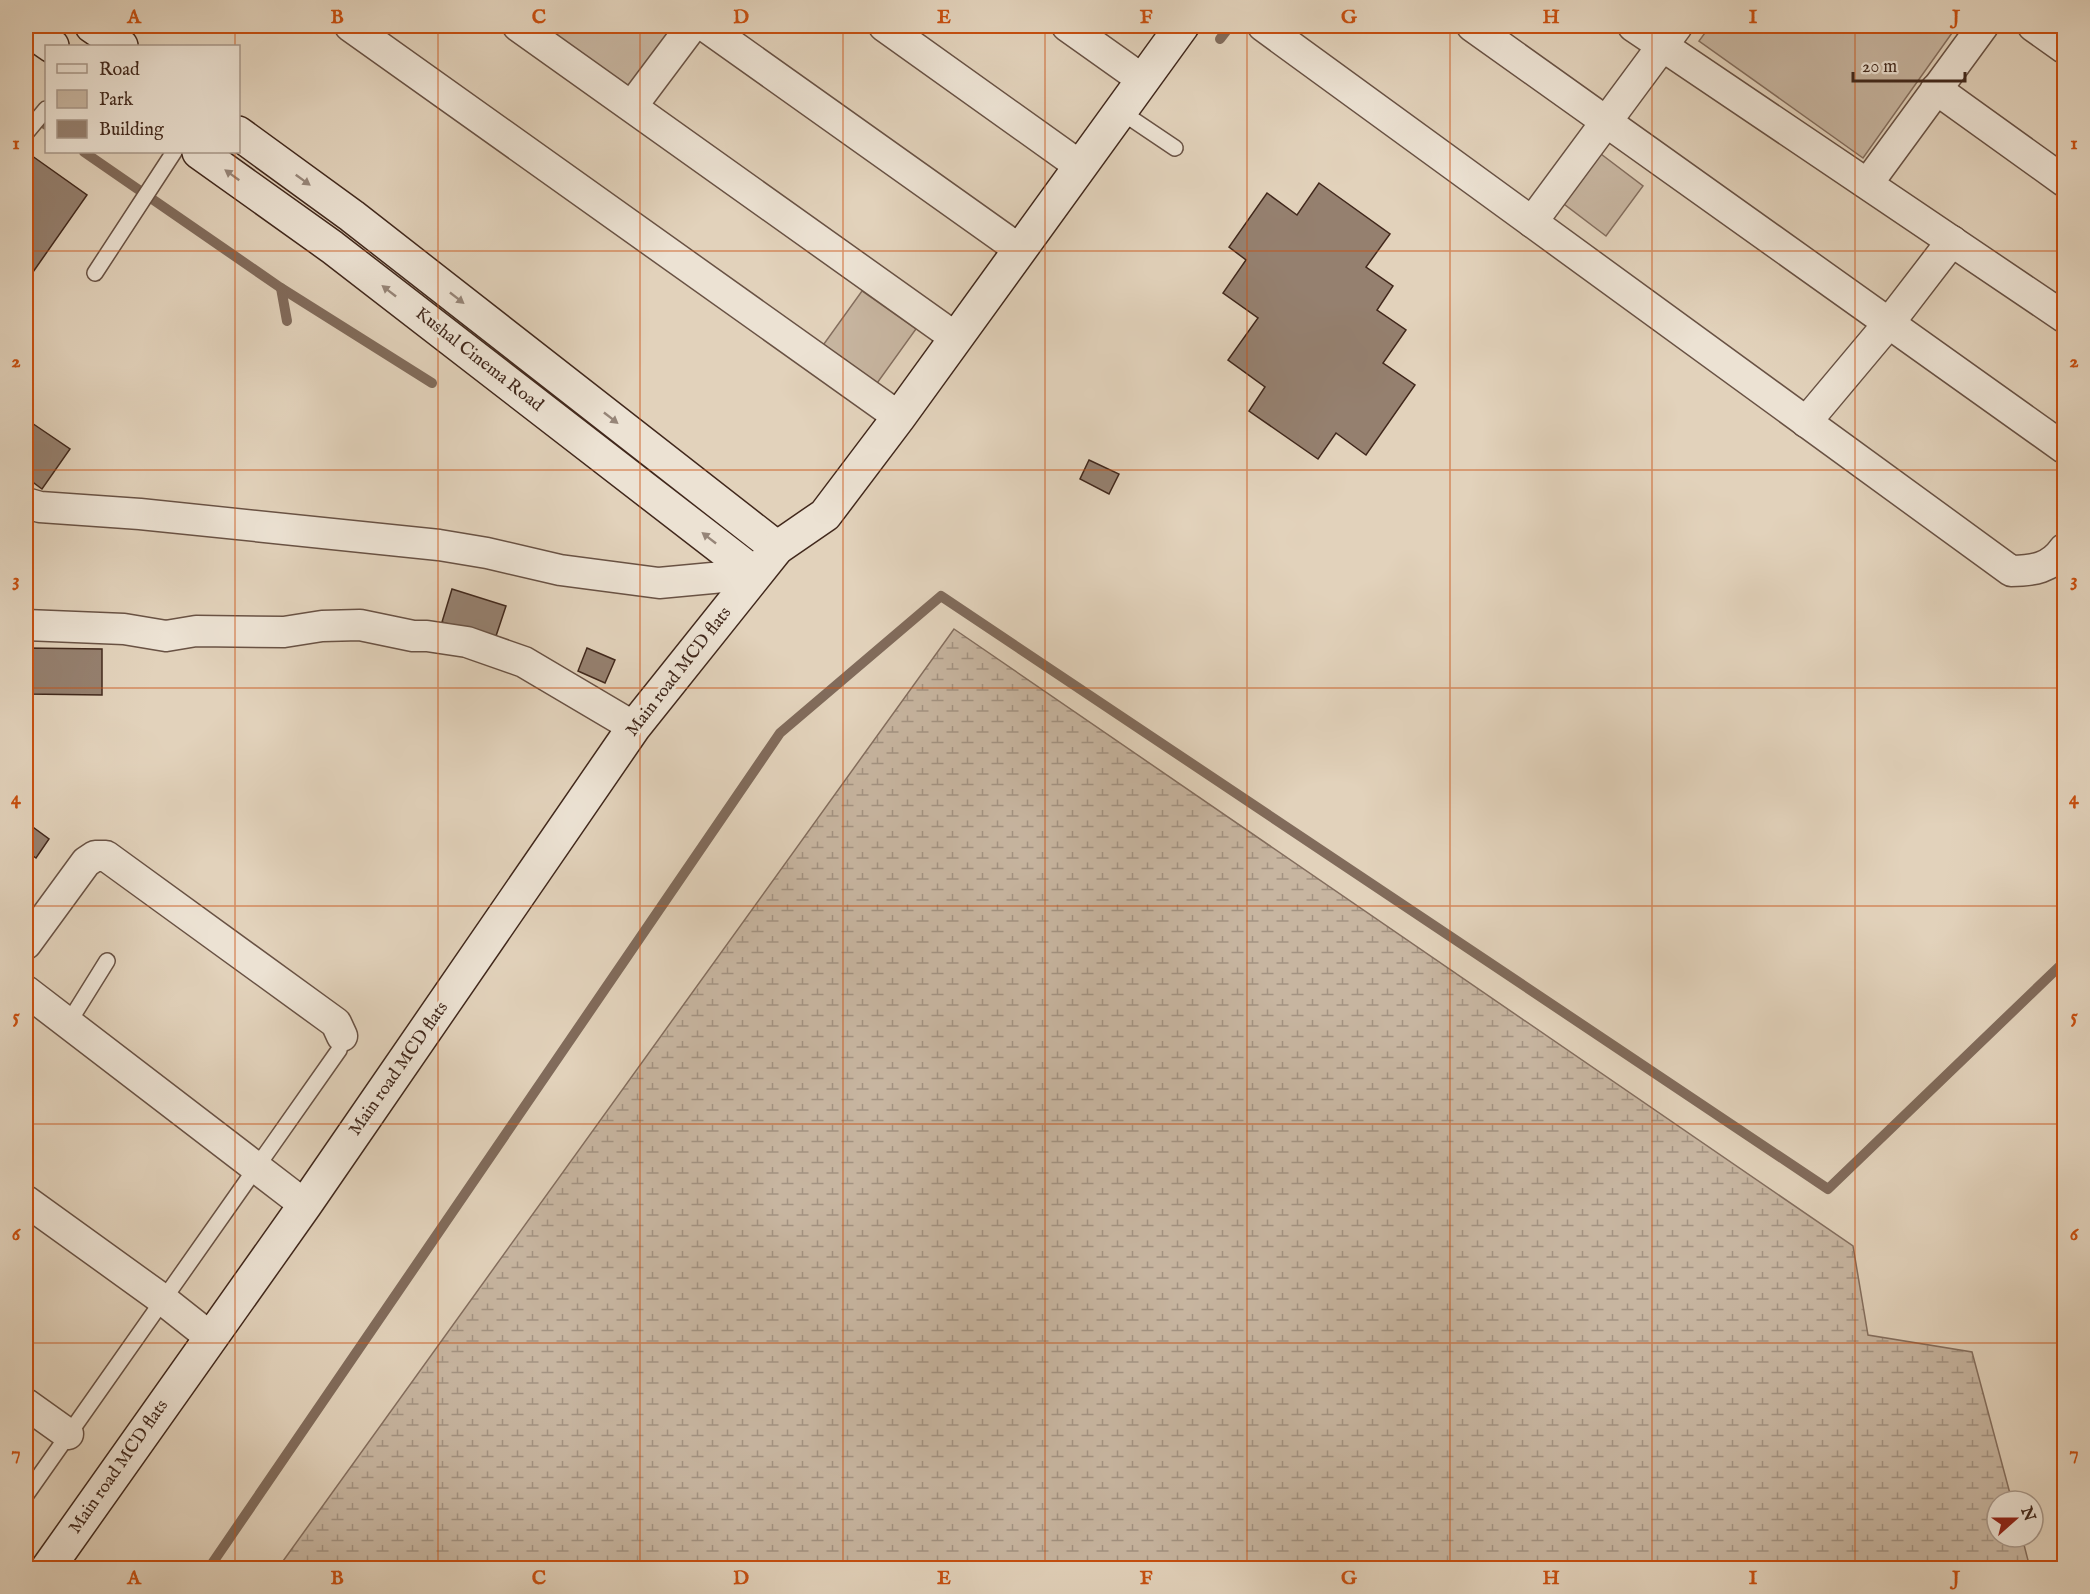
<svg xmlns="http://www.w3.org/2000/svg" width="2090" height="1594" font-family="'IM FELL English',serif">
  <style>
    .wetland { fill: url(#wetland-marsh); stroke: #846e5e; stroke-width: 1.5 }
    .green { fill: #c7b5a0; stroke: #846e5e; stroke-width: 1.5 }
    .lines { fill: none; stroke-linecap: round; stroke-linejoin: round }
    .stream { stroke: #816b5b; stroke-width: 10 }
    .building { fill: #95806f; stroke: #41281c; stroke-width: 1.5 }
    .lane-casing { stroke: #695244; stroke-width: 18 }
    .street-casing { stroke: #695244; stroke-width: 33 }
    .secondary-casing { stroke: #41281c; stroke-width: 36 }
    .lane { stroke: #ece2d3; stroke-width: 15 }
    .street { stroke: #ece2d3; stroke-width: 30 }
    .secondary { stroke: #ece2d3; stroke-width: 33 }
    .oneway { fill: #968578 }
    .grid { fill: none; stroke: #c74f0f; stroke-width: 1.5; stroke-opacity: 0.55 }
    .labels { text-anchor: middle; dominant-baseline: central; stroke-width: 6; stroke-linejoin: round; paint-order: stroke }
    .street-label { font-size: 18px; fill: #41281c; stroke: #ece2d3 }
    .neatline { fill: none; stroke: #c74f0f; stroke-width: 2 }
    .grid-label { font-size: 20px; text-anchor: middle; font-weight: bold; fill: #c74f0f }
  </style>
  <defs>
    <pattern id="wetland-marsh" width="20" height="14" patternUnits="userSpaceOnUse" patternTransform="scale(1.5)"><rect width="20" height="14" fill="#c7b5a0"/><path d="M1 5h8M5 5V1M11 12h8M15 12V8" fill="none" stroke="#a39382"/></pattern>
  </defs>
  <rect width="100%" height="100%" fill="#e2d2bb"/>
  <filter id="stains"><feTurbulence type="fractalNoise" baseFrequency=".00333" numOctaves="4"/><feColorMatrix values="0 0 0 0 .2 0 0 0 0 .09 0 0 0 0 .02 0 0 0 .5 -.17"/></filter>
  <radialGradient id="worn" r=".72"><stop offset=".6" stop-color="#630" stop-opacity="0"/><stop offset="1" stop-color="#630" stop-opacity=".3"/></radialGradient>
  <polygon class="wetland" points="954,629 1853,1246 1868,1335 1972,1352 2012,1501 1997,1501 1997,1537 2022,1537 2030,1568 278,1568"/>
  <g class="green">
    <polygon points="541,26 675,26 630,89"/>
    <polygon points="1710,26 1957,26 1863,158 1699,41"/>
    <polygon points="1597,151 1643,186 1606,236 1560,201"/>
    <polygon points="862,291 916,329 875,386 821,348"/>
  </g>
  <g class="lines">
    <g class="stream">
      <polyline points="1220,39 1230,26"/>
      <polyline points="26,111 46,125"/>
      <polyline points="84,152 281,288 432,383"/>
      <polyline points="281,288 287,321"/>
      <polyline points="209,1568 780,733 941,596 1828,1189 2064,962"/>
    </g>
  </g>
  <g class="building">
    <polygon points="28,153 87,195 26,282 26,157"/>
    <polygon points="1319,183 1390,234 1366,267 1393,286 1377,310 1406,330 1383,363 1415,385 1366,455 1336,433 1318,459 1249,411 1265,387 1228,360 1258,318 1223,293 1246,260 1229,247 1267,193 1297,215"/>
    <polygon points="26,419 70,449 42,489 26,477"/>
    <polygon points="1089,460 1119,474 1109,494 1080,479"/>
    <polygon points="452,589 506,606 495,639 442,622"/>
    <polygon points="26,648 102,649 102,695 26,694"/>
    <polygon points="587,648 615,660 605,683 578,671"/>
    <polygon points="26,822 49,839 36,858 26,851"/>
  </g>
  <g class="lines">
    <g class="lane-casing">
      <g id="lane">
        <polyline points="1120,111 1175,148"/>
        <polyline points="26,133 46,109"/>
        <polyline points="95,273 174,152"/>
        <polyline points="69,1022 107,961"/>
        <polyline points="26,1495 339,1050 342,1036"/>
      </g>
    </g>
    <g class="street-casing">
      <g id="street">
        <polyline points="350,26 899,417"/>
        <polyline points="518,26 956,338"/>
        <polyline points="705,26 1020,250"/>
        <polyline points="884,26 1080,166"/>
        <polyline points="1067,26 1143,80"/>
        <path d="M 1263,26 L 2011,571 C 2033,571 2051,568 2064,549"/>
        <polyline points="1472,26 2064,448"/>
        <polyline points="1633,26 2064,317"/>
        <polyline points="2033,26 2064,48"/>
        <polyline points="1936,89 2064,181"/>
        <polyline points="632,106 692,26"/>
        <polyline points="1868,183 1983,26"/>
        <polyline points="1532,222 1677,26"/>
        <polyline points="1806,422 1889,323 1952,241"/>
        <polyline points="26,503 40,507 140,514 439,545 487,553 560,570 659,583 755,574"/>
        <polyline points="26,625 124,629 166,636 196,631 284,632 322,626 360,625 413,636 427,636 467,642 524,662 634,727"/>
        <polyline points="26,944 86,862 95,856 106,856 336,1023 342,1036"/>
        <polyline points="26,991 305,1205"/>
        <polyline points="26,1201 162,1299 210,1337"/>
        <polyline points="26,1404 68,1434"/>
      </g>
    </g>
    <g class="secondary-casing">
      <g id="secondary">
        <polyline points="92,26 121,46"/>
        <polyline points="26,28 52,46"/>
        <polyline points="238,133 352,216 777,548"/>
        <polyline points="199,152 332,247 755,574"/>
        <polyline points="48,1568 305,1205 634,727 777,548 825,515 899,417 1182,26"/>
      </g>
    </g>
    <use href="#lane" class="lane"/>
    <use href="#street" class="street"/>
    <use href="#secondary" class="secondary"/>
  </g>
  <defs><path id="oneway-solid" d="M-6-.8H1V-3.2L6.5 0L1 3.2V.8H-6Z" transform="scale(1.5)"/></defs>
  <g class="oneway">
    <use href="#oneway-solid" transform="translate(232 175) rotate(-144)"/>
    <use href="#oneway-solid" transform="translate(303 180) rotate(36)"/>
    <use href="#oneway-solid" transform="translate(389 291) rotate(-142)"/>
    <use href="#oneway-solid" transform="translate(457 298) rotate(38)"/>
    <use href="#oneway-solid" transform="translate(611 418) rotate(38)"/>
    <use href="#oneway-solid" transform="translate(709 538) rotate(-142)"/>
  </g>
  <path class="grid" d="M 235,26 L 235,46M 438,26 L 438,1568M 640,26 L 640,1568M 843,26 L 843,1568M 1045,26 L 1045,1568M 1247,26 L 1247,1568M 1450,26 L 1450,1568M 1652,26 L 1652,1568M 1855,26 L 1855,1568M 235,152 L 235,1568M 26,251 L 2064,251M 26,470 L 2064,470M 26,688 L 2064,688M 26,906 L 2064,906M 26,1124 L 2064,1124M 26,1343 L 2064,1343"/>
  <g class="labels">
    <g class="street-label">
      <text transform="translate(479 360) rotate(38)">Kushal Cinema Road</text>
      <text transform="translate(679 672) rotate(-52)">Main road MCD flats</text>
      <text transform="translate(399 1069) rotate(-55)">Main road MCD flats</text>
      <text transform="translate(119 1467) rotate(-55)">Main road MCD flats</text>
    </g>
  </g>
  <rect width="2090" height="1594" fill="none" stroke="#e2d2bb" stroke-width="66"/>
  <rect x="45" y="45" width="195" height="108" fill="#ece2d3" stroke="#a8988a" stroke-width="1.5"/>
  <rect x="57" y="64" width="30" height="9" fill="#ece2d3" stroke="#a8988a" stroke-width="1.5"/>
  <text x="99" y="75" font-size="18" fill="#41281c">Road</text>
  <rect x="57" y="90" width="30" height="18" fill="#c7b5a0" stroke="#a8988a" stroke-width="1.5"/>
  <text x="99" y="105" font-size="18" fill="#41281c">Park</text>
  <rect x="57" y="120" width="30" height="18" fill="#95806f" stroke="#a8988a" stroke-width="1.5"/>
  <text x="99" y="135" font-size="18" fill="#41281c">Building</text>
  <g transform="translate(2015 1519) rotate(69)"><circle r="28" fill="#ece2d3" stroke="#a8988a" stroke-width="1.5"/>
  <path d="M0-4.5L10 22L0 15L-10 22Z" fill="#8f2418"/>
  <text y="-9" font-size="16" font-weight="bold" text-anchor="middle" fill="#41281c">N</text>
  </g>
  <path d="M1853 72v9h112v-9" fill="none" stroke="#41281c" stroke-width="3"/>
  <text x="1862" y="72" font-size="18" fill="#41281c" stroke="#ece2d3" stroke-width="4.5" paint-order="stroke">20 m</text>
  <rect x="33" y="33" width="2024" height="1528" class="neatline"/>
  <g class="grid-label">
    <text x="134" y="23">A</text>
    <text x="337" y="23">B</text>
    <text x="539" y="23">C</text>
    <text x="741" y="23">D</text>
    <text x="944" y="23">E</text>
    <text x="1146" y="23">F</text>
    <text x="1349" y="23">G</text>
    <text x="1551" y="23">H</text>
    <text x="1753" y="23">I</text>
    <text x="1956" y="23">J</text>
    <text x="16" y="149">1</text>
    <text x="2074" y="149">1</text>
    <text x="16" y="367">2</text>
    <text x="2074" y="367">2</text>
    <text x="16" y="586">3</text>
    <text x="2074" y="586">3</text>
    <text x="16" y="804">4</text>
    <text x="2074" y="804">4</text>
    <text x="16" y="1022">5</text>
    <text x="2074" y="1022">5</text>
    <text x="16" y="1240">6</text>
    <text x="2074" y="1240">6</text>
    <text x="16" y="1459">7</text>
    <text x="2074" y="1459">7</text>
    <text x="134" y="1584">A</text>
    <text x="337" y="1584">B</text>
    <text x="539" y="1584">C</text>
    <text x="741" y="1584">D</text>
    <text x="944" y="1584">E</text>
    <text x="1146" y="1584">F</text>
    <text x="1349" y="1584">G</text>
    <text x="1551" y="1584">H</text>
    <text x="1753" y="1584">I</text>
    <text x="1956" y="1584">J</text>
  </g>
  <rect width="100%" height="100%" filter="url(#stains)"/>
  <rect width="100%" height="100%" fill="url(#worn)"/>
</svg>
